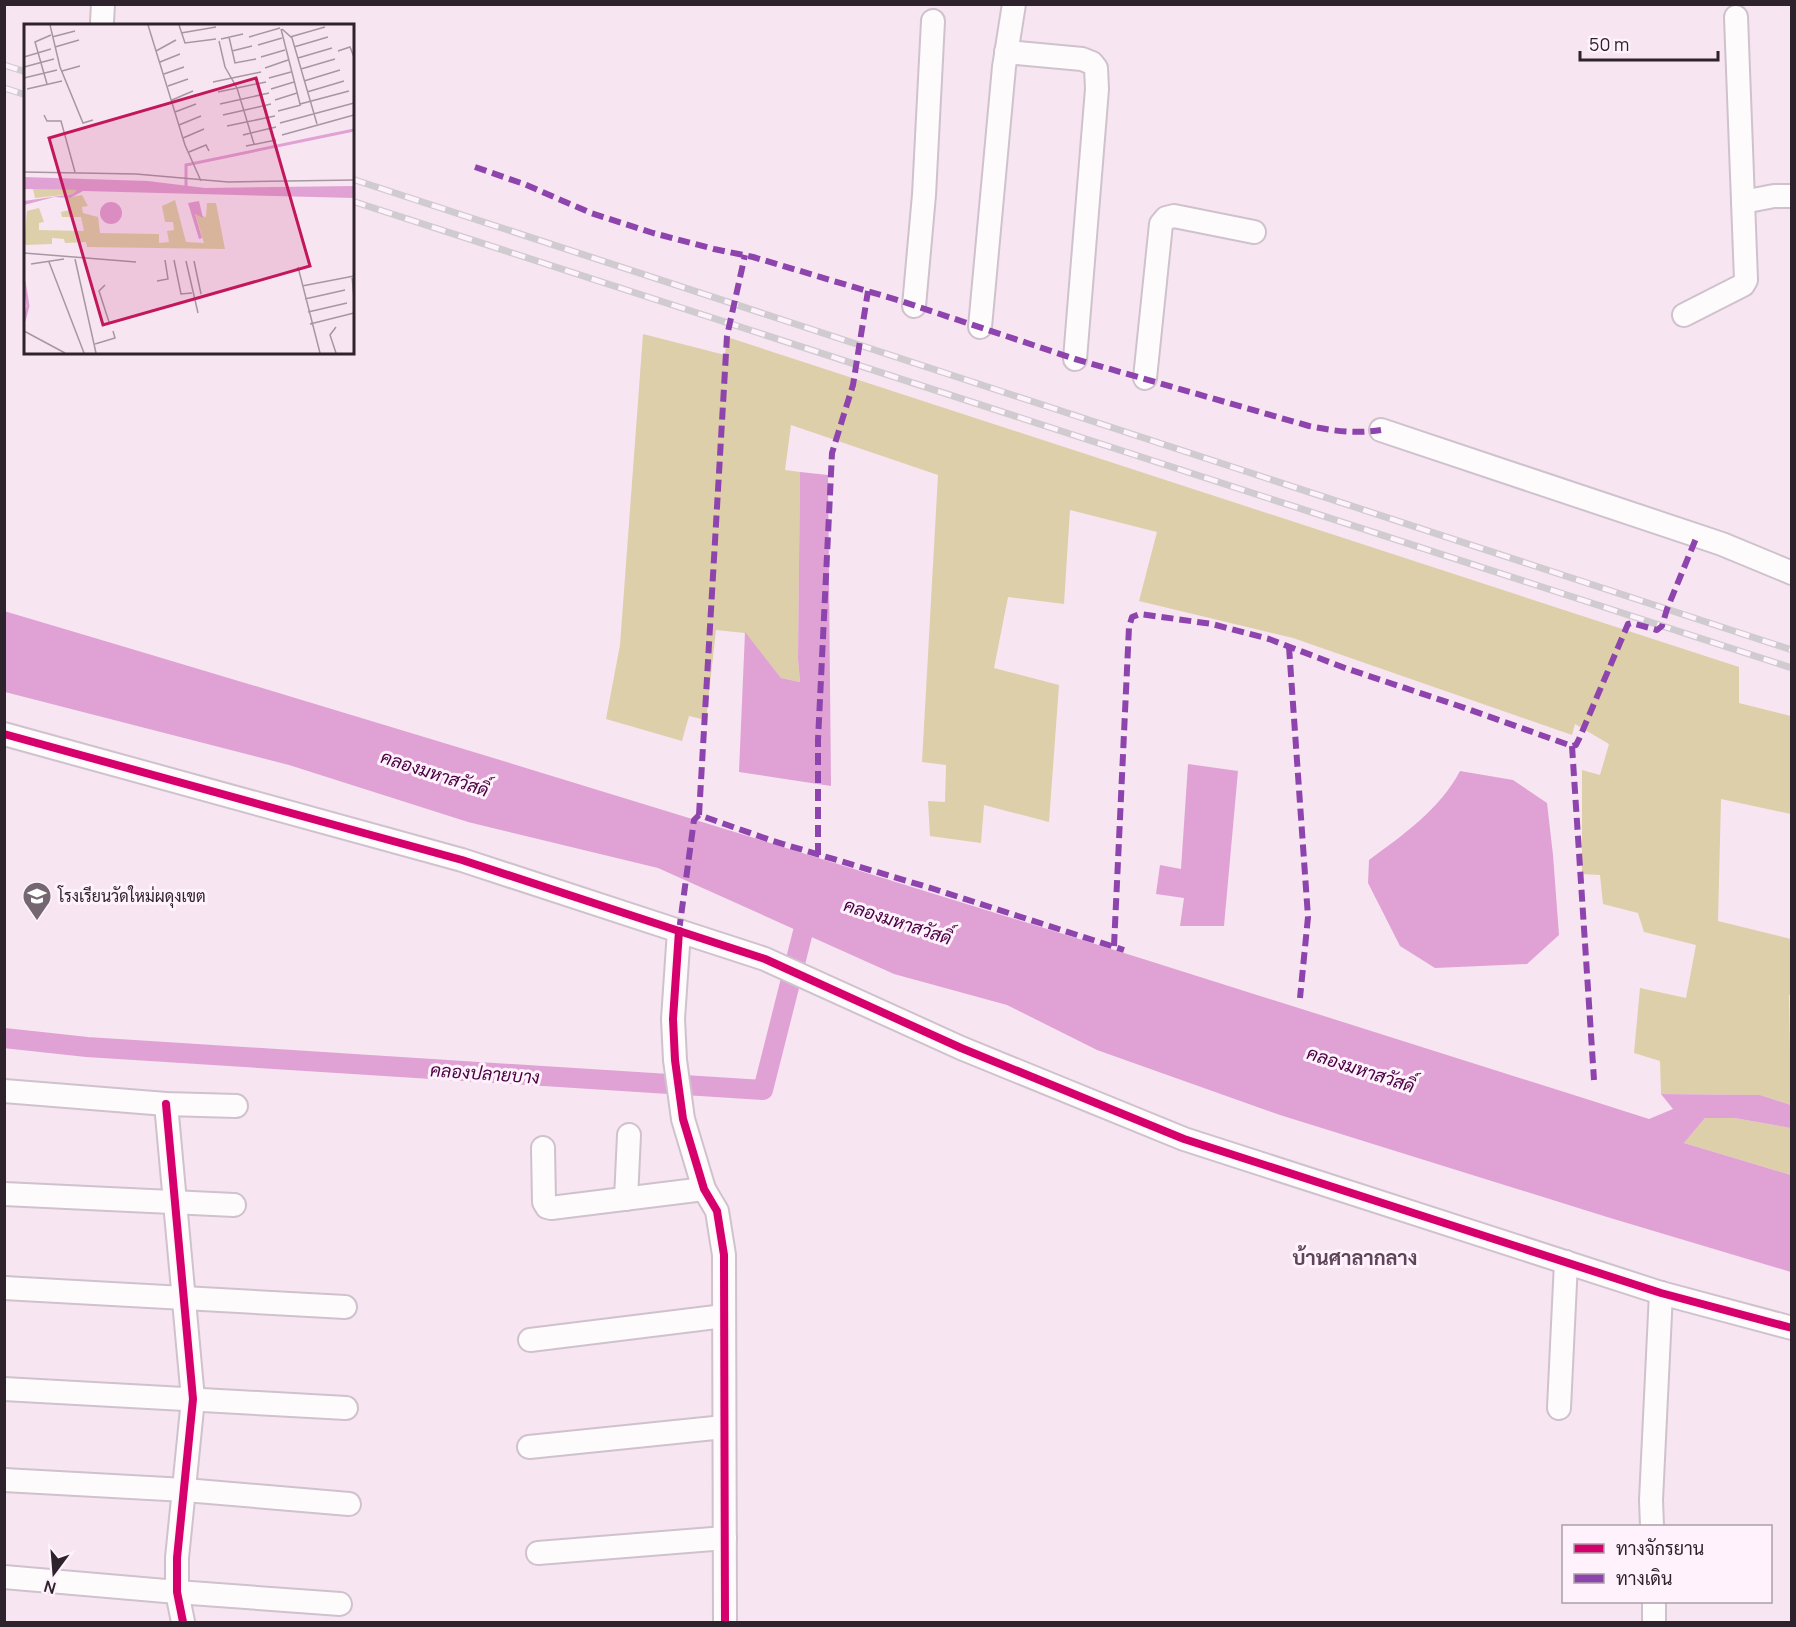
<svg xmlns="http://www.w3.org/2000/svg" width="1796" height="1627" font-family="Manrope,Sarabun,sans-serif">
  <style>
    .green { fill: #ddcfa9 }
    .water { fill: #e0a2d4 }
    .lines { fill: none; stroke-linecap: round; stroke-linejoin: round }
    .canal { stroke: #e0a2d4; stroke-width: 20 }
    .minor-casing { stroke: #cfc2cc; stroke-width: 26 }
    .minor { stroke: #fefbfd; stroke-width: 22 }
    .rail-casing { stroke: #cfcbce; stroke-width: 7 }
    .rail { stroke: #fff2fc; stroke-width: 4.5; stroke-dasharray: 14; stroke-linecap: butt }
    .quiet { stroke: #8e44ad; stroke-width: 6; stroke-dasharray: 12 6; stroke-linecap: butt }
    .cycleway-casing { stroke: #fff2fc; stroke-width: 11 }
    .cycleway { stroke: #d6006c; stroke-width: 8 }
    .labels { text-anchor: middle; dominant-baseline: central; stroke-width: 6; stroke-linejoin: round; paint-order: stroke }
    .poi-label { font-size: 16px; fill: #2e232c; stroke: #fff2fc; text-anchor: start }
    .water-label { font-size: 18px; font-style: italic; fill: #4a0042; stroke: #fff2fc }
    .quarter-label { font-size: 20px; font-weight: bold; fill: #5e4458; stroke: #fff2fc }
    .inset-river { fill: none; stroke: #e0a2d4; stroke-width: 3 }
    .inset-road { fill: none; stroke: #a797a3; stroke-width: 1.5 }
    .view { fill: #c2185b; fill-opacity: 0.15; stroke: #c2185b; stroke-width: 3 }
    .inset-edge { fill: none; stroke: #2e232c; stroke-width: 3 }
  </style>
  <rect width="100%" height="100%" fill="#f7e5f2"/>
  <g class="green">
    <polygon points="643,334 725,355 727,337 1739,667 1739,703 1791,716 1791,814 1721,799 1718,921 1791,939 1792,995 1789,995 1791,1105 1760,1095 1661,1094 1660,1061 1634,1053 1640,988 1686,998 1696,945 1644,932 1638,913 1603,904 1600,875 1582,874 1582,770 1600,775 1609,744 1575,724 1572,735 1293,638 1139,601 1157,532 1070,510 1064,604 1008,597 994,668 1059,685 1049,822 984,805 981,843 930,836 928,801 945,802 946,765 922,762 938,475 791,425 785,470 800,472 798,659 800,682 781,678 745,633 716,630 706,720 689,716 682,741 606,719 620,645"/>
    <polygon points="1705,1118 1734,1118 1792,1128 1791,1175 1684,1143"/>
  </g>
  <g class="water">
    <polygon points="800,472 828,475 831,786 739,772 745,632 781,678 800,682 798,659"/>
    <path d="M 4,611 C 555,774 1102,945 1649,1119 L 1673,1109 L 1661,1094 L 1760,1095 L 1791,1105 L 1791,1128 L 1734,1118 L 1705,1118 L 1684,1143 L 1791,1175 L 1791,1272 L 1607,1217 L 1280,1115 L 1097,1050 L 1007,1005 L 894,974 L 658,868 L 468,822 L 289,765 L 5,692 Z"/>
    <polygon points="1188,764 1238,771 1224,926 1180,926 1184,898 1156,894 1160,865 1181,869"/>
    <path d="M 1460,771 L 1513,780 L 1547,803 L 1553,855 L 1559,935 L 1527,964 L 1435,968 L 1400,946 L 1368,883 L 1369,860 C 1403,835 1440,809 1460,771 Z"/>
  </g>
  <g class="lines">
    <polyline class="canal" points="4,1038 87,1047 763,1090 809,908"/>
    <g class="minor-casing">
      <g id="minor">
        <polyline points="102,22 103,4"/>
        <polyline points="1006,52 1082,59 1092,63 1096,68 1097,89 1075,359"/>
        <polyline points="1743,202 1774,196 1792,196"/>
        <polyline points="914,306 924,195 933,21"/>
        <polyline points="1684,315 1743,285 1746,280 1736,17"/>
        <polyline points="980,327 1004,67 1014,4"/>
        <polyline points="1145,378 1161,224 1166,218 1174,216 1254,232"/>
        <polyline points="1381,430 1722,544 1792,573"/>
        <polyline points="4,734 462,860 679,931 765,959 961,1048 1184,1139 1661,1293 1792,1328"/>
        <polyline points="679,931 673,1019 675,1060 683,1119 704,1189 717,1211 724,1255 725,1622"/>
        <polyline points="4,1091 166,1104 236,1106"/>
        <polyline points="166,1104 193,1399 177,1558 177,1592 183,1622"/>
        <polyline points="543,1148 544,1202 547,1207 551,1208 704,1189"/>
        <polyline points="4,1194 234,1205"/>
        <polyline points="626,1199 629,1135"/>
        <polyline points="4,1288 345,1307"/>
        <polyline points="530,1340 724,1316"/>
        <polyline points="4,1389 346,1408"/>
        <polyline points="1559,1408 1566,1262"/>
        <polyline points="529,1447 724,1427"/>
        <polyline points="4,1480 185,1490 349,1504"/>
        <polyline points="1652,1526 1651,1500 1661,1293"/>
        <polyline points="538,1553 725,1538"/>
        <polyline points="4,1577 177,1592 340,1604"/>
        <polyline points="1654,1602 1654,1622"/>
      </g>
    </g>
    <use href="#minor" class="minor"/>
    <g class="rail-casing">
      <g id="rail">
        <polyline points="4,65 26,72"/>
        <polyline points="4,88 26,95"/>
        <polyline points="352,179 1792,650"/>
        <polyline points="352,201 1792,668"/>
      </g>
    </g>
    <use href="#rail" class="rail"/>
    <g class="quiet">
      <path d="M 475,167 L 524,184 L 591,213 L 653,233 L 714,249 L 753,257 L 901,301 L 1075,359 L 1309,426 C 1334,431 1355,434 1381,430"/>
      <polyline points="1289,647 1308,917 1300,998"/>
      <polyline points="1572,746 1594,1080"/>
      <polyline points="699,815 727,336 745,255"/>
      <polyline points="818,855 818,740 832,453 853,385 868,291"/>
      <polyline points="679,931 694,820 699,815 773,841 934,889 1124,950"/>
      <polyline points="1114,946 1129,627 1132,617 1140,614 1212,624 1269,639 1345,668 1459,706 1572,746 1576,745 1579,739 1628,624 1632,623 1657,630 1662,626 1667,609 1697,536"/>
    </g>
    <g class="cycleway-casing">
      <g id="cycleway">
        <polyline points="4,734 462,860 679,931 765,959 961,1048 1184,1139 1661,1293 1792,1328"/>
        <polyline points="679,931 673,1019 675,1060 683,1119 704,1189 717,1211 724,1255 725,1622"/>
        <polyline points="166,1104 193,1399 177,1558 177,1592 183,1622"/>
      </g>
    </g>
    <use href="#cycleway" class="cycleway"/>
  </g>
  <defs>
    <g id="school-pin" transform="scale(1.5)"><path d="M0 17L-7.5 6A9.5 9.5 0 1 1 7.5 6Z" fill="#746771" stroke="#fff2fc"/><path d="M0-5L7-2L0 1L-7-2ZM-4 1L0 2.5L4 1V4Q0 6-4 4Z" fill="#fff"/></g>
  </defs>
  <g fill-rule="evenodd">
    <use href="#school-pin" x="37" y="896"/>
  </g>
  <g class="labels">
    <g class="poi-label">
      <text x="58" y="896">โรงเรียนวัดใหม่ผดุงเขต</text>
    </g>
    <g class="water-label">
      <text transform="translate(435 773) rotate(18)">คลองมหาสวัสดิ์</text>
      <text transform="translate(898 921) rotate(18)">คลองมหาสวัสดิ์</text>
      <text transform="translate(1361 1069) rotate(18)">คลองมหาสวัสดิ์</text>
      <text transform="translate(485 1073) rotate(4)">คลองปลายบาง</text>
    </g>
    <g class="quarter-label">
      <text x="1355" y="1257">บ้านศาลากลาง</text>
    </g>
  </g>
  <g transform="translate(24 24)">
    <rect width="330" height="330" fill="#f7e5f2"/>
    <path d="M 9,165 L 54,166 L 49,170 L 11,174 ZM 58,171 L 64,182 L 58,183 L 59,189 L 74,193 L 76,209 L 135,210 L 135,219 L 145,218 L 143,207 L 150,206 L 149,198 L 141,198 L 138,182 L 151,176 L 162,218 L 180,219 L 171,190 L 182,193 L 183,179 L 192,179 L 201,225 L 63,223 L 62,218 L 41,219 L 40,215 L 28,214 L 28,220 L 0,221 L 3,187 L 15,184 L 20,198 L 15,199 L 15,206 L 60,207 L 57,193 L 38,193 L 37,188 L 46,186 L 42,174 Z" fill="#ddcfa9"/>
    <path d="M 0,153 L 124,157 L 181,164 L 330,162 L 330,174 L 59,167 L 46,174 L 30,173 L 0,181 L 0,177 L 49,170 L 53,166 L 0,165 ZM 175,177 L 179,194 L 171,190 L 178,214 L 175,215 L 164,179 ZM76 189a11 11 0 1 1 22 0a11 11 0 1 1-22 0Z" fill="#e0a2d4"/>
    <path class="inset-river" d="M 162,162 L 162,141 L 330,106M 0,257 L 4,282 L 0,297"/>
    <path class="inset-road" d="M 26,1 L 36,43 L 59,99 L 69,96M 124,1 L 161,121 L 177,157M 155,1 L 161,19 L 192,15M 257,5 L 276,80 L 325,67M 258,5 L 268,14 L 293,100M 157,9 L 192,3M 28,13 L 51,7M 205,13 L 211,39 L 232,35M 225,13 L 256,4M 266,13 L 301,3M 197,15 L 219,10M 195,17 L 201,43 L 213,64 L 230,120M 234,21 L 258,14M 31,23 L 55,16M 270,23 L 304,13M 132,27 L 152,16M 208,27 L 228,22M 314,27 L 326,23 L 330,33M 0,33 L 27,25M 237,33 L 261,26M 274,34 L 308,24M 136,38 L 156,30M 0,43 L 30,35M 241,44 L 264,36M 277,45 L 311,35M 38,47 L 56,42M 140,50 L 160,43M 0,54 L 33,46M 245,54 L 267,48M 280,57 L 316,46M 189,58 L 237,48M 23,60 L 11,18 L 27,11M 144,62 L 164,55M 3,65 L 38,57M 247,65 L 270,58M 194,68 L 242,58M 283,68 L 320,57M 148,76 L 169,67M 251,76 L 273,69M 196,80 L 245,69M 254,87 L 277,81M 151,88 L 172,80M 20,91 L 23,97 L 37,97 L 51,148M 199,91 L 247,80M 256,99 L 330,79M 155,101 L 177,92M 203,102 L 251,92M 219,111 L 252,103M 258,111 L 330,91M 159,114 L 180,105M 222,122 L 252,116M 165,128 L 182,121 L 185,127M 0,148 L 112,150 L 204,158 L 330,156M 0,229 L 112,238M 51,235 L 72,329M 150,236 L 157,270 L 168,269M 162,237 L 174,289M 170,237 L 177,270M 25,238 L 60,329M 7,240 L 40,235M 274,243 L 296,329M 328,252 L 330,275M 133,257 L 144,255 L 141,236M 81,261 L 75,267 L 85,298M 278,262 L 330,252M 281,275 L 321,266M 284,288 L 323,279M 286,300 L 330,289M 0,307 L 41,329M 71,320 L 91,314 L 89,307M 312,329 L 306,311 L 312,303"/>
    <path class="view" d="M 232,54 L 286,242 L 79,301 L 25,114 Z"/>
    <rect width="330" height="330" class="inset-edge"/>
  </g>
  <rect width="1796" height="1627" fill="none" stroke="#2e232c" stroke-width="12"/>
  <rect x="1562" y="1525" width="210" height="78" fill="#fff2fc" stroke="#ab9fa9" stroke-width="1.5"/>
  <rect x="1574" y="1544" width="30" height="9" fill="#d6006c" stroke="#ab9fa9" stroke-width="1.5"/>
  <text x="1616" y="1555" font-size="18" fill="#2e232c">ทางจักรยาน</text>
  <rect x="1574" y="1574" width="30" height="9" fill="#8e44ad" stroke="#ab9fa9" stroke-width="1.5"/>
  <text x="1616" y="1585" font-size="18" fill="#2e232c">ทางเดิน</text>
  <g transform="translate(54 1573) rotate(196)" stroke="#fff2fc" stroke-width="4.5" paint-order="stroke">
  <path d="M0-4.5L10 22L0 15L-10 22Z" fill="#2e232c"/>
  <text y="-9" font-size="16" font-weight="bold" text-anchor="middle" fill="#2e232c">N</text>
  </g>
  <path d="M1580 51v9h138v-9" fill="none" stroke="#2e232c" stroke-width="3"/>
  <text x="1589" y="51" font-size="18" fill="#2e232c" stroke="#fff2fc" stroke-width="4.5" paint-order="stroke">50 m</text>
</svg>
